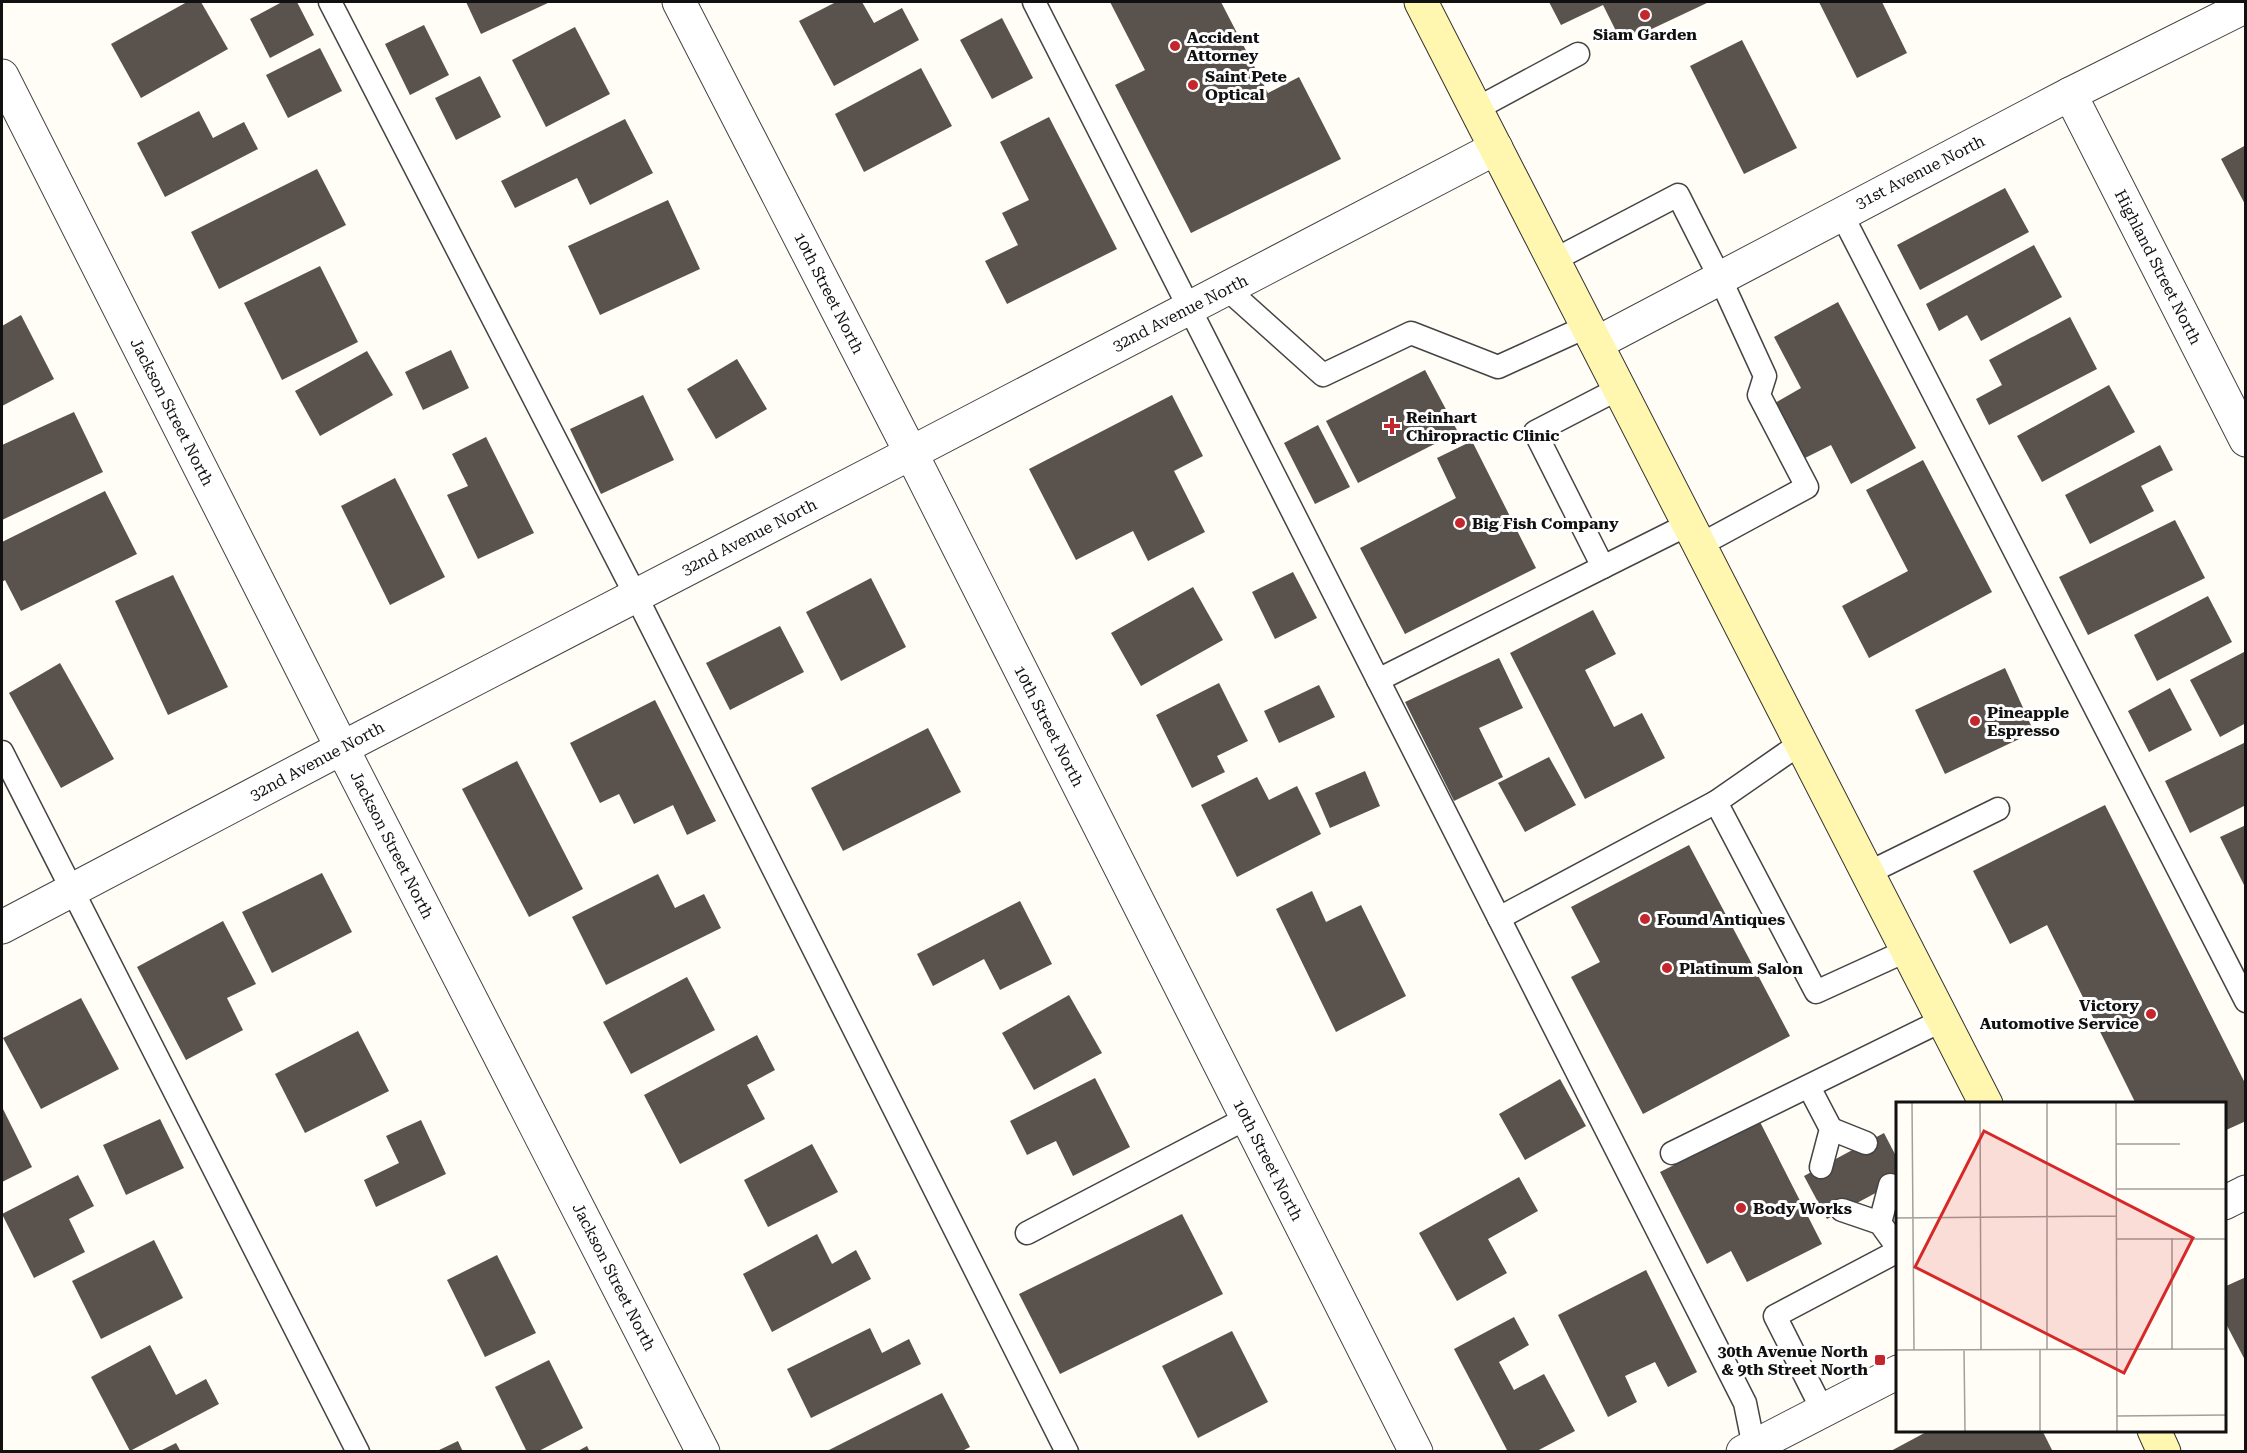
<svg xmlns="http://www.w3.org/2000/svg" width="2247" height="1453" font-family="'Roboto Serif',serif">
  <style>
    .building { fill: #5a524d }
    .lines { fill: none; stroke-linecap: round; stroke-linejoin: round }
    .service-casing { stroke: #444; stroke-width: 25 }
    .minor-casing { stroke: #444; stroke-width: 35 }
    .tertiary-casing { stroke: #444; stroke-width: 35 }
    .secondary-casing { stroke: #333; stroke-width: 35 }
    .service { stroke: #fff; stroke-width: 22 }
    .minor { stroke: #fff; stroke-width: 33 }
    .tertiary { stroke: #fff; stroke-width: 33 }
    .secondary { stroke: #fff6b0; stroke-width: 33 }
    .poi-dot { fill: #c4262e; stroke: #fff; stroke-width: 2 }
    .labels { text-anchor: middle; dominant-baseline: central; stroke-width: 6; stroke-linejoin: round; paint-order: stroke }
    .poi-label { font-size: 16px; font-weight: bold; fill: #111; stroke: #fff; text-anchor: start }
    .street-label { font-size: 16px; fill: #111; stroke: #fff }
    .inset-road { fill: none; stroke: #a09f9a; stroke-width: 1.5 }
    .view { fill: #d62828; fill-opacity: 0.15; stroke: #d62828; stroke-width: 3 }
    .inset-edge { fill: none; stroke: #111; stroke-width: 3 }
  </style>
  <rect width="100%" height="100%" fill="#fffdf5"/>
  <g class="building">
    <polygon points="187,2 201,2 228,49 141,98 111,44"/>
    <polygon points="282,2 297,2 314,35 270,58 250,19"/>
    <polygon points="466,2 550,2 481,34"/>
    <polygon points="836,2 862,2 874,23 902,8 919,40 834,86 799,21"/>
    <polygon points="1110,2 1221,2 1268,93 1299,77 1341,159 1191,233 1115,85 1145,70"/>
    <polygon points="1549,2 1709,2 1622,43 1603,5 1561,25"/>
    <polygon points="1819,2 1882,2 1907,53 1857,78"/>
    <polygon points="1002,18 1033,78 992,99 960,40"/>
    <polygon points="424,25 449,75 410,95 385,44"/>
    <polygon points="575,27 610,94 546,127 512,60"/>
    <polygon points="1742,40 1797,148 1744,174 1690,66"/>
    <polygon points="320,48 342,91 288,118 266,75"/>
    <polygon points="921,68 952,126 864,172 835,114"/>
    <polygon points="480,76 501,117 456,140 435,98"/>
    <polygon points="199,111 213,138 244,122 258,149 165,197 137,143"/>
    <polygon points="1049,117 1117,249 1007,304 985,261 1018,245 1002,213 1029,200 1000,142"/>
    <polygon points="625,119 653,173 590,205 577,178 515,208 501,181"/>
    <polygon points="2246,145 2246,206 2221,159"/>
    <polygon points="317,169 346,225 219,289 191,232"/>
    <polygon points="2005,188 2029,232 1920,290 1897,245"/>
    <polygon points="668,200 700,269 600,315 568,246"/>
    <polygon points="2034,245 2062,297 1981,341 1967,315 1939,331 1926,304"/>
    <polygon points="320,266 358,342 282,380 244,303"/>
    <polygon points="1838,302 1916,448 1851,484 1831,445 1805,458 1775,403 1801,388 1774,337"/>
    <polygon points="21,315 54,379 2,406 2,326"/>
    <polygon points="2070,317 2097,369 1989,425 1976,399 2002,385 1989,360"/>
    <polygon points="451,350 469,388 423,410 405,372"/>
    <polygon points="367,351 393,395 320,436 295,391"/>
    <polygon points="737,359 767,409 716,439 687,389"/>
    <polygon points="1425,370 1458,432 1358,483 1326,421"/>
    <polygon points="2109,385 2135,432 2042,482 2017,436"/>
    <polygon points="643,395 674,460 601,494 570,429"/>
    <polygon points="1172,395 1203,456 1174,471 1205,532 1148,561 1133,531 1076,560 1029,469"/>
    <polygon points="74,412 103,472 2,520 2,445"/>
    <polygon points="1318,425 1350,487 1315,504 1284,443"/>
    <polygon points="486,437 534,533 478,559 447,495 468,486 452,454"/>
    <polygon points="1472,441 1536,568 1405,634 1360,548 1456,498 1437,458"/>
    <polygon points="2160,445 2173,470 2141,486 2154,511 2090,544 2065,495"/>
    <polygon points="1923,460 1992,592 1869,658 1842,606 1908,571 1866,490"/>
    <polygon points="395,478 445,577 390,605 341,506"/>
    <polygon points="105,491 137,554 21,611 5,580 2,582 2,542"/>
    <polygon points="2175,520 2205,578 2088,635 2059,577"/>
    <polygon points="1293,572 1317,618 1275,639 1252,592"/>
    <polygon points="173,575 228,687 168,715 115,601"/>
    <polygon points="871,578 906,647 841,681 806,612"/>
    <polygon points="1193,587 1223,640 1141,686 1111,633"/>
    <polygon points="2208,596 2232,642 2157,681 2134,635"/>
    <polygon points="1593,610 1616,654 1585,670 1614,727 1642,713 1665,758 1585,799 1510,653"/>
    <polygon points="780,626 804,672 730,710 706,663"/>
    <polygon points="2246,651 2246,723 2220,737 2190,680"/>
    <polygon points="1499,658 1523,708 1479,728 1503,777 1454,801 1405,702"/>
    <polygon points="60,663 114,759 61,788 9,693"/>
    <polygon points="2005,668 2034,732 1945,774 1915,710"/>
    <polygon points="1219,683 1248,741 1217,756 1225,772 1192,788 1156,715"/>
    <polygon points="1319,685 1335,717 1279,743 1264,711"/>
    <polygon points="2170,688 2192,730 2149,752 2128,711"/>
    <polygon points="655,700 716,821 687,835 673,805 634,824 619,794 600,803 570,743"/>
    <polygon points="928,728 961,792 843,851 811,788"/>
    <polygon points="2246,742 2246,805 2190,833 2165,781"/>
    <polygon points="1549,757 1576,805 1525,832 1498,783"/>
    <polygon points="517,761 583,889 529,917 462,789"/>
    <polygon points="1365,771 1380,806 1330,828 1315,793"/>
    <polygon points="1257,777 1269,800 1297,786 1321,834 1237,877 1201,805"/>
    <polygon points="2105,805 2246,1085 2246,1121 2224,1131 2224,1104 2136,1104 2047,925 2010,944 1973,871"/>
    <polygon points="2246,825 2246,889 2220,837"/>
    <polygon points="1689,845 1790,1036 1643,1114 1571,977 1600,962 1571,907"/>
    <polygon points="322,873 352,932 272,973 242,912"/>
    <polygon points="658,874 675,908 704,894 721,928 606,985 572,917"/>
    <polygon points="1312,891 1326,922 1361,905 1406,996 1336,1032 1276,909"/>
    <polygon points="1020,901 1052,964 1000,990 984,959 933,986 917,954"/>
    <polygon points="223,921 256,984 227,998 243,1030 186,1060 137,967"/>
    <polygon points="687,977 715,1030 631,1074 603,1022"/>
    <polygon points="1069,995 1102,1053 1034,1090 1002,1033"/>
    <polygon points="81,998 119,1069 41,1109 3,1038"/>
    <polygon points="358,1031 389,1091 305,1133 275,1074"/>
    <polygon points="757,1035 775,1070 747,1085 765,1119 680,1164 644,1095"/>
    <polygon points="1095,1078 1130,1147 1073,1176 1056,1141 1027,1155 1010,1121"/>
    <polygon points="1560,1079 1586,1126 1525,1160 1499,1114"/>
    <polygon points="2,1107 32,1167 2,1182"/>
    <polygon points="160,1119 184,1168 126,1195 103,1145"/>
    <polygon points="421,1120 446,1174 376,1207 364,1180 399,1163 386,1136"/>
    <polygon points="1760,1122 1822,1244 1747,1282 1731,1251 1707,1264 1660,1172"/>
    <polygon points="1884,1133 1898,1160 1898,1181 1827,1219 1804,1176"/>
    <polygon points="812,1144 838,1192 768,1227 744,1180"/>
    <polygon points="78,1175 94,1206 69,1219 85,1252 34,1278 2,1214"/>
    <polygon points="1519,1177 1538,1211 1488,1239 1507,1273 1457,1301 1419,1233"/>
    <polygon points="1182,1214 1223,1294 1060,1374 1019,1294"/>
    <polygon points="817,1234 832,1264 856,1250 871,1279 772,1332 743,1274"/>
    <polygon points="154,1240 183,1298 101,1339 72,1281"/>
    <polygon points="497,1255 536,1333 485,1357 447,1280"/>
    <polygon points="1646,1270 1697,1372 1668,1387 1655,1362 1625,1376 1637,1402 1608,1417 1558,1315"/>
    <polygon points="2246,1277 2246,1362 2224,1320 2224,1287"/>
    <polygon points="1514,1317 1529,1345 1499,1362 1514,1390 1544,1374 1575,1431 1535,1452 1508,1452 1454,1349"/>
    <polygon points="870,1328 882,1353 909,1339 921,1364 811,1418 787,1369"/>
    <polygon points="1232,1331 1268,1402 1198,1438 1162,1366"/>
    <polygon points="150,1345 176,1395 206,1379 219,1404 130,1451 91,1377"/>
    <polygon points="549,1360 583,1428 537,1452 527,1452 495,1387"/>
    <polygon points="942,1393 970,1447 960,1452 825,1452"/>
    <polygon points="1930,1430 2042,1430 2053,1452 1889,1452"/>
    <polygon points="458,1441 463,1452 435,1452"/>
    <polygon points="176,1443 181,1452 158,1452"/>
    <polygon points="587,1446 590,1452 576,1452"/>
  </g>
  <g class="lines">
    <g class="service-casing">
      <g id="service">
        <polyline points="330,2 636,596 1067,1452"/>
        <polyline points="1034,2 1745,1403 1755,1452"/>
        <polyline points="1476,109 1578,54"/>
        <polyline points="1841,213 2246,1001"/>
        <polyline points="1554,260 1678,195 1720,278 1765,376 1759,395 1807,487 1700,545"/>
        <polyline points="1227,289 1323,375 1411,333 1498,367 1588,326"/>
        <polyline points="1620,388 1535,432 1603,567 1689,524"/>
        <polyline points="1378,680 1603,567"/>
        <polyline points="2,752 358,1452"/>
        <polyline points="1716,802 1816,992 1908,950"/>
        <polyline points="1868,873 1998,809"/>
        <polyline points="1499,918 1716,802 1801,743"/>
        <polyline points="1809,1087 1831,1129 1821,1167"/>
        <polyline points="1831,1129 1866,1143"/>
        <polyline points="1672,1153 1943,1020"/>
        <polyline points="1842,1210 1880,1223 1898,1248"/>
        <polyline points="1880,1223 1890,1185"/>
        <polyline points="1027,1233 1247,1118"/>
        <polyline points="1823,1411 1775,1316 1898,1251"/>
      </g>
    </g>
    <g class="minor-casing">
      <g id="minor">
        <polyline points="679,2 911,453 1416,1452"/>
        <polyline points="2,76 342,748 703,1452"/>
        <polyline points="2070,94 2246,440"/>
        <polyline points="1597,343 2070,94 2246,6"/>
        <polyline points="2,927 342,748 911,453 1496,148"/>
      </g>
    </g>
    <g class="tertiary-casing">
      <g id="tertiary">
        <polyline points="2224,1203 2246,1192"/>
        <polyline points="1743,1452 1898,1372"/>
      </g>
    </g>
    <g class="secondary-casing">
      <g id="secondary">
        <polyline points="1421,2 1986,1104"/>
        <polyline points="2154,1430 2164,1452"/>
      </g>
    </g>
    <use href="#service" class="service"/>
    <use href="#minor" class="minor"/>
    <use href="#tertiary" class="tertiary"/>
    <use href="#secondary" class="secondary"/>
  </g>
  <g class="poi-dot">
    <circle cx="1645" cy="15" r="6"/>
    <circle cx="1175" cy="46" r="6"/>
    <circle cx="1193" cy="85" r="6"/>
    <path d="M1389 417h6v6h6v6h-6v6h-6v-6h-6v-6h6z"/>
    <circle cx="1460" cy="523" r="6"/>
    <circle cx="1975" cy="721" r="6"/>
    <circle cx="1645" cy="919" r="6"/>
    <circle cx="1667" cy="968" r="6"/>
    <circle cx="2151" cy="1014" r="6"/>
    <circle cx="1741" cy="1208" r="6"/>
    <rect x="1874" y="1354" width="12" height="12" rx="3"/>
  </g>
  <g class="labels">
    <g class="poi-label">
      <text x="1645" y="34" text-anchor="middle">Siam Garden</text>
      <text x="1187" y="37">Accident<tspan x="1187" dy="18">Attorney</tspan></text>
      <text x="1205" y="76">Saint Pete<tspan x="1205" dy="18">Optical</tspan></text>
      <text x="1406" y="417">Reinhart<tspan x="1406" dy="18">Chiropractic Clinic</tspan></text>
      <text x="1472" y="523">Big Fish Company</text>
      <text x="1987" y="712">Pineapple<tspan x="1987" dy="18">Espresso</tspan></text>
      <text x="1657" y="919">Found Antiques</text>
      <text x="1679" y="968">Platinum Salon</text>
      <text x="2139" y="1005" text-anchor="end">Victory<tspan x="2139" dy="18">Automotive Service</tspan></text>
      <text x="1753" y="1208">Body Works</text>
      <text x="1868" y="1351" text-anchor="end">30th Avenue North<tspan x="1868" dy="18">&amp; 9th Street North</tspan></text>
    </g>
    <g class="street-label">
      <text transform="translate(1920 172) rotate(-27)">31st Avenue North</text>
      <text transform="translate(2158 267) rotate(63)">Highland Street North</text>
      <text transform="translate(829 293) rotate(63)">10th Street North</text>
      <text transform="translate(1180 313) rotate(-27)">32nd Avenue North</text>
      <text transform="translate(172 412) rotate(63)">Jackson Street North</text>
      <text transform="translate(749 537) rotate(-27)">32nd Avenue North</text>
      <text transform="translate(1049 726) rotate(63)">10th Street North</text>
      <text transform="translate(317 761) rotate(-28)">32nd Avenue North</text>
      <text transform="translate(392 845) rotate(63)">Jackson Street North</text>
      <text transform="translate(1268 1160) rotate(63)">10th Street North</text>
      <text transform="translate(614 1277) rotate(63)">Jackson Street North</text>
    </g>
  </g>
  <g transform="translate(1896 1102)">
    <rect width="330" height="330" fill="#fffdf5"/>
    <path class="inset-road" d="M 16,1 L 18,248M 84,1 L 85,248M 220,1 L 221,329M 220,42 L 284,42M 220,87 L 330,87M 0,116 L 220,114M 220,137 L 330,137M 276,247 L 276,136M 329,247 L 330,137M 0,248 L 330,247M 68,248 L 69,329M 144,248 L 144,329M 151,248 L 151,1M 221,314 L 330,313"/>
    <path class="view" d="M 88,29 L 297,136 L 228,271 L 19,165 Z"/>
    <rect width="330" height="330" class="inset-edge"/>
  </g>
  <rect width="2247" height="1453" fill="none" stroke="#111111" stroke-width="6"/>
</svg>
